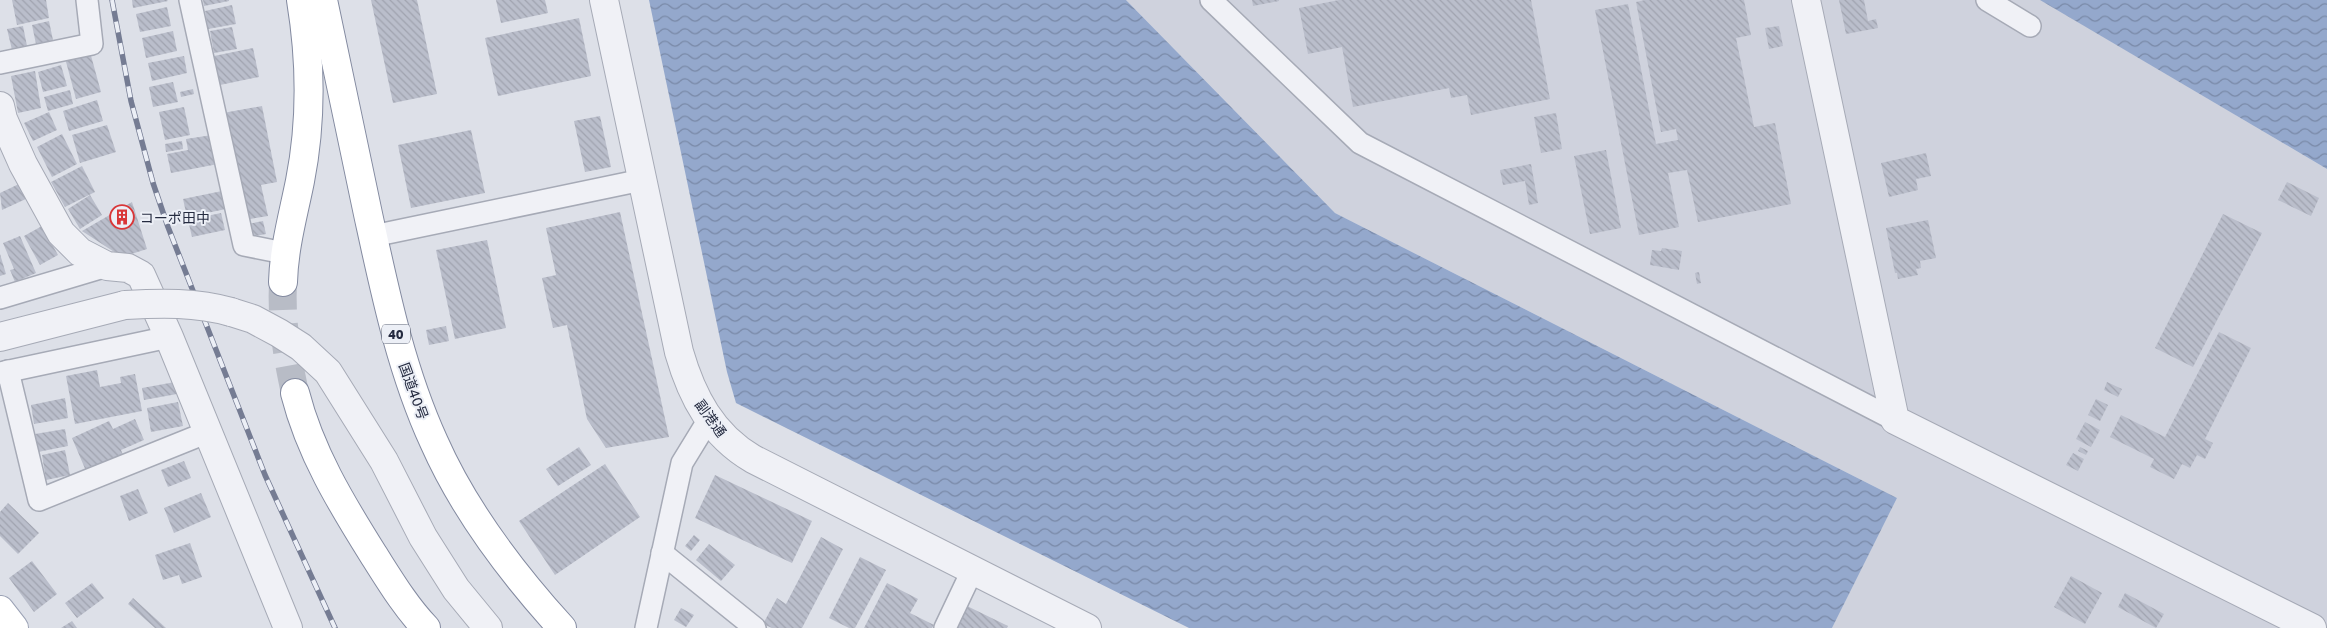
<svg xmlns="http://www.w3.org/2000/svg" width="2327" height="628" font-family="'Golos Text','Noto Sans JP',sans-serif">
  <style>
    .built { fill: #cfd2dd }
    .water { fill: url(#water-waves) }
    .building { fill: url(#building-back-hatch) }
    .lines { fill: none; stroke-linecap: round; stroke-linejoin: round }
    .trunk-tunnel { stroke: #b8bcc6; stroke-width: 28; stroke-dasharray: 28 14; stroke-linecap: butt }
    .minor-casing { stroke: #a6aab6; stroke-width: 24 }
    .tertiary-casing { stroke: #a6aab6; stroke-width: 30 }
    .primary-casing { stroke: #9ba2b5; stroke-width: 30 }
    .trunk-casing { stroke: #838aa0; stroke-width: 30 }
    .minor { stroke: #f0f1f6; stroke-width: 21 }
    .tertiary { stroke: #f0f1f6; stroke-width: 28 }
    .primary { stroke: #fff; stroke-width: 28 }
    .trunk { stroke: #fff; stroke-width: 28 }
    .rail-casing { stroke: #757c93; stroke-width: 5.5 }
    .rail { stroke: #eceff6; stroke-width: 4; stroke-dasharray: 11; stroke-linecap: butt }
    .tertiary-bridge-casing { stroke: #a6aab6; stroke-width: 30; stroke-linecap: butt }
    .tertiary-bridge { stroke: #f0f1f6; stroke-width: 28 }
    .labels { text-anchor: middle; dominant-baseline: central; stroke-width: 4; stroke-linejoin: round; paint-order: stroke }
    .shield { fill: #eceff6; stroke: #616677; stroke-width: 1 }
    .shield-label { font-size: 12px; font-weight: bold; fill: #252b40 }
    .poi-label { font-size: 14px; fill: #252b40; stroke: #eceff6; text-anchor: start }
    .street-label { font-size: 14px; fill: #252b40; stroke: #eceff6 }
  </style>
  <defs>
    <pattern id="water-waves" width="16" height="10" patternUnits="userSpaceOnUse" patternTransform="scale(1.25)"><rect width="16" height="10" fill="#94a8cc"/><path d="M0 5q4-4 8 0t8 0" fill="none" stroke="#7989a7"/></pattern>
    <pattern id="building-back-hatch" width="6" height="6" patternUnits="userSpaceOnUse" patternTransform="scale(1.25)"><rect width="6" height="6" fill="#babecb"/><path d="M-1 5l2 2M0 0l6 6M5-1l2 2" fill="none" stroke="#a0a3af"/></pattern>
  </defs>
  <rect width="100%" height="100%" fill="#dde0e8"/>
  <polygon class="built" points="1126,0 2041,0 2327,169 2327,628 1832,628 1897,498 1335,213"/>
  <g class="water">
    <polygon points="649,0 1126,0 1335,213 1897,498 1832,628 1189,628 736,403 727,372"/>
    <polygon points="2041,0 2327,0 2327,169 2040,0"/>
  </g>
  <g class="building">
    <polygon points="12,0 46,0 49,18 17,25"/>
    <polygon points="132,0 167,0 168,1 133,8"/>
    <polygon points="203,0 229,0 229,1 204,6"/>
    <polygon points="371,0 417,0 437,94 393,103"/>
    <polygon points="496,0 545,0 548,13 501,23"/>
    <polygon points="1252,0 1279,0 1279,1 1253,6"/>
    <polygon points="1339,0 1531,0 1550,99 1471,115 1467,95 1451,98 1449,88 1353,107 1342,47 1308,54 1299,8"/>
    <polygon points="1645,0 1744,0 1751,35 1736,38 1754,127 1775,123 1791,204 1698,222 1687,170 1668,173 1679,227 1639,235 1595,10 1628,4 1656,144 1678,140 1676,129 1661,132 1636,2"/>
    <polygon points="1839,0 1864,0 1868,21 1876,19 1878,28 1846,34"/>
    <polygon points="232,5 236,24 208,29 205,11"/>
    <polygon points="167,7 171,26 140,32 136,14"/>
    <polygon points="579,18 591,76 498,96 485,38"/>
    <polygon points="49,21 54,45 37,49 32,25"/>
    <polygon points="23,26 28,51 13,54 7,29"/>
    <polygon points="1779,26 1783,46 1769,49 1765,28"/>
    <polygon points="232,27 237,49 214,53 210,31"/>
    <polygon points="173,31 177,51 146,58 142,38"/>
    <polygon points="253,48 259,77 220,85 214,56"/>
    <polygon points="90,52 101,92 76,99 65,58"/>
    <polygon points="184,56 187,73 152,81 148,63"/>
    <polygon points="61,65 67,86 43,92 38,72"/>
    <polygon points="35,71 41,108 18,113 11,76"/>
    <polygon points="173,82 178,102 153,107 149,87"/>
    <polygon points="193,89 194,94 181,97 180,92"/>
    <polygon points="70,90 73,104 48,111 44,97"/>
    <polygon points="97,100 103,121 69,131 63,111"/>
    <polygon points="262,106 277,182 261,185 268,216 244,220 223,113"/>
    <polygon points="184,107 190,135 165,140 159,112"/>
    <polygon points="49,112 57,130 33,141 24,123"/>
    <polygon points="1556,113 1562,149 1541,153 1534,117"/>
    <polygon points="600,116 611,167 585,172 574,121"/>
    <polygon points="107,125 116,152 80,163 72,135"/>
    <polygon points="471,130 485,193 411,208 398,145"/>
    <polygon points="62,134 77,164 52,177 37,147"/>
    <polygon points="212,135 218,164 171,173 167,154 188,150 186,139"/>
    <polygon points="182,141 183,149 166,152 165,144"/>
    <polygon points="1606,150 1621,228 1590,234 1574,156"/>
    <polygon points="1926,153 1931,176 1916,179 1918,190 1889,197 1881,163"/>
    <polygon points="1531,164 1538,203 1529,205 1525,181 1503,185 1500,170"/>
    <polygon points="82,166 95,192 65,207 51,182"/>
    <polygon points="2287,182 2319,198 2311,216 2278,200"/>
    <polygon points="21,183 28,198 2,210 0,193"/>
    <polygon points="222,191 226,209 187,217 183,199"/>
    <polygon points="90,195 102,215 80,229 68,209"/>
    <polygon points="132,202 147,249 122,257 82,231"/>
    <polygon points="620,212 669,437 606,448 587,419 567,325 553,328 542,278 556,275 546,228"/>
    <polygon points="221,213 225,230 192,237 188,220"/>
    <polygon points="2223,214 2262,233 2193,367 2155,348"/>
    <polygon points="1928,220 1936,258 1920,261 1921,268 1916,269 1918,275 1898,279 1897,273 1895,273 1886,228"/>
    <polygon points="263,221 266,234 250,237 248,224"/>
    <polygon points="42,226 58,255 40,265 24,236"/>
    <polygon points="20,236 36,273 15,282 10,270 14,269 3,243"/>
    <polygon points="487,240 506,328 455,339 436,250"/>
    <polygon points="1662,248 1682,251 1679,270 1650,265 1652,250 1661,251"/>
    <polygon points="0,254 6,274 0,276"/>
    <polygon points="1699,272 1701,283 1697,284 1695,273"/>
    <polygon points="446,326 449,341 429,345 426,330"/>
    <polygon points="2219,332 2251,348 2205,439 2213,443 2205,459 2197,455 2190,468 2182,464 2174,479 2150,467 2154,459 2110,437 2121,415 2165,437"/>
    <polygon points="97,370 100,387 121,383 120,377 135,374 142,411 75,424 66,376"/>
    <polygon points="175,382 177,394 144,400 142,388"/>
    <polygon points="2107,382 2122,389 2118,397 2104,390"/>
    <polygon points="65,398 68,418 34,424 31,405"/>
    <polygon points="2096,399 2108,405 2100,421 2088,415"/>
    <polygon points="178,402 183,426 151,432 147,408"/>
    <polygon points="135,419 144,440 121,450 123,455 86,471 72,438 109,421 113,429"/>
    <polygon points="2085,422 2100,430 2091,447 2076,439"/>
    <polygon points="65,429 68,446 38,452 35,434"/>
    <polygon points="579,447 591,465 558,486 546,469"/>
    <polygon points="2080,447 2088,451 2086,455 2078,451"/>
    <polygon points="65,450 70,475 46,480 42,455"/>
    <polygon points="2073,453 2084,459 2078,471 2066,465"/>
    <polygon points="184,461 191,478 168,487 161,470"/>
    <polygon points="605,464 640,517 555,575 519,521"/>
    <polygon points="715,475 812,521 792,563 695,518"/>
    <polygon points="138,489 148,513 129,521 120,496"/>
    <polygon points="201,493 211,517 174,533 164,508"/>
    <polygon points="8,503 39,533 18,554 0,536 0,512"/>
    <polygon points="694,535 700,540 691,551 685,546"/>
    <polygon points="821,537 843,549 802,628 772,628 763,624 777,598 786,604"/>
    <polygon points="190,543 202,577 182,584 179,575 163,580 155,555"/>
    <polygon points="709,544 735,565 721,581 696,560"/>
    <polygon points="860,557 886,570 855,628 849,628 829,618"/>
    <polygon points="32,561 57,594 34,612 9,578"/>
    <polygon points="2071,576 2102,593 2085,624 2054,607"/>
    <polygon points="92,583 104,598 77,618 65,603"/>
    <polygon points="887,583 918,599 910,613 934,625 932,628 864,628"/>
    <polygon points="2125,593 2164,614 2156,628 2118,607"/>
    <polygon points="133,598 166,628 155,628 128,604"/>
    <polygon points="967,606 1008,626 1007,628 956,628"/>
    <polygon points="681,608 694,615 686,627 674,620"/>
    <polygon points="72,621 77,628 61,628"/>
  </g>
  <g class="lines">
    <path class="trunk-tunnel" d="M 283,282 C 281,321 287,356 295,393"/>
    <g class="minor-casing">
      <g id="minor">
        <polyline points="190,0 244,245 284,253"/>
        <polyline points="1211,0 1360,143 1895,420"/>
        <polyline points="1987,0 2030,26"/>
        <polyline points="0,63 92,44 87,0"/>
        <polyline points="373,236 642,180"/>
        <polyline points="0,298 107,266"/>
        <polyline points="8,371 39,500 208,432"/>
        <polyline points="0,373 169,337"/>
        <polyline points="662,553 755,628"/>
        <polyline points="646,628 682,463 709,419"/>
        <polyline points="945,628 972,571"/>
      </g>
    </g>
    <g class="tertiary-casing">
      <g id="tertiary">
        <path d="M 604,0 L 679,352 C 692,397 712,435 753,459 L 1087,628"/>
        <polyline points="1806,0 1895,420 2312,628"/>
        <polyline points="0,106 3,119 23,164 61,233 80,252 107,266 128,268 141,275 169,337 288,628"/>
        <polyline points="231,312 253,319 279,333 301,347 328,372 384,461 423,537 456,589 488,628"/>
        <polyline points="0,337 125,305"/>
      </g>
    </g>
    <g class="primary-casing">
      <polyline id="primary" points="0,610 14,628"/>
    </g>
    <g class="trunk-casing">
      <g id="trunk">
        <path d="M 323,0 C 338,71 353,143 368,214 C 385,292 401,370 434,442 C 464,510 512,573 562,628"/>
        <path d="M 283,282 C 284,247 293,216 300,181 C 312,120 311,61 301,0"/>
        <path d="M 295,393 C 310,452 341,503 373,554 C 389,579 405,606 426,628"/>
      </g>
    </g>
    <use href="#minor" class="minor"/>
    <use href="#tertiary" class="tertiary"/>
    <use href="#primary" class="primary"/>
    <use href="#trunk" class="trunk"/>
    <g class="rail-casing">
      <polyline id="rail" points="112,0 131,101 153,183 168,227 265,475 335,628"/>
    </g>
    <use href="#rail" class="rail"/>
    <g class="tertiary-bridge-casing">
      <path id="tertiary-bridge" d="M 125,305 C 161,303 196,302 231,312"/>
    </g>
    <use href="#tertiary-bridge" class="tertiary-bridge"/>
  </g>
  <defs>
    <g id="building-ring" transform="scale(1.25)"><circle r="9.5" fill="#eceff6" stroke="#d93638" stroke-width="1.5"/><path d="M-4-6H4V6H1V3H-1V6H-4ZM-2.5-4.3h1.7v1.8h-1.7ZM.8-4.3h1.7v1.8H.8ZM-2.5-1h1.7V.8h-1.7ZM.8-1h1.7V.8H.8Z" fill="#d93638"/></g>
  </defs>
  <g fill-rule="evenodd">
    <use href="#building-ring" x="122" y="217"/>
  </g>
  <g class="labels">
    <rect class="shield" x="382" y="324.5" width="28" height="19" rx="4"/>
    <g class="shield-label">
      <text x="396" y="334">40</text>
    </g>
    <g class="poi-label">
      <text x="140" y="217">コーポ田中</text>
    </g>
    <g class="street-label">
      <text transform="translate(414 391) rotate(70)">国道40号</text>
      <text transform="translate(711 418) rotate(54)">副港通</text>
    </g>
  </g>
</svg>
